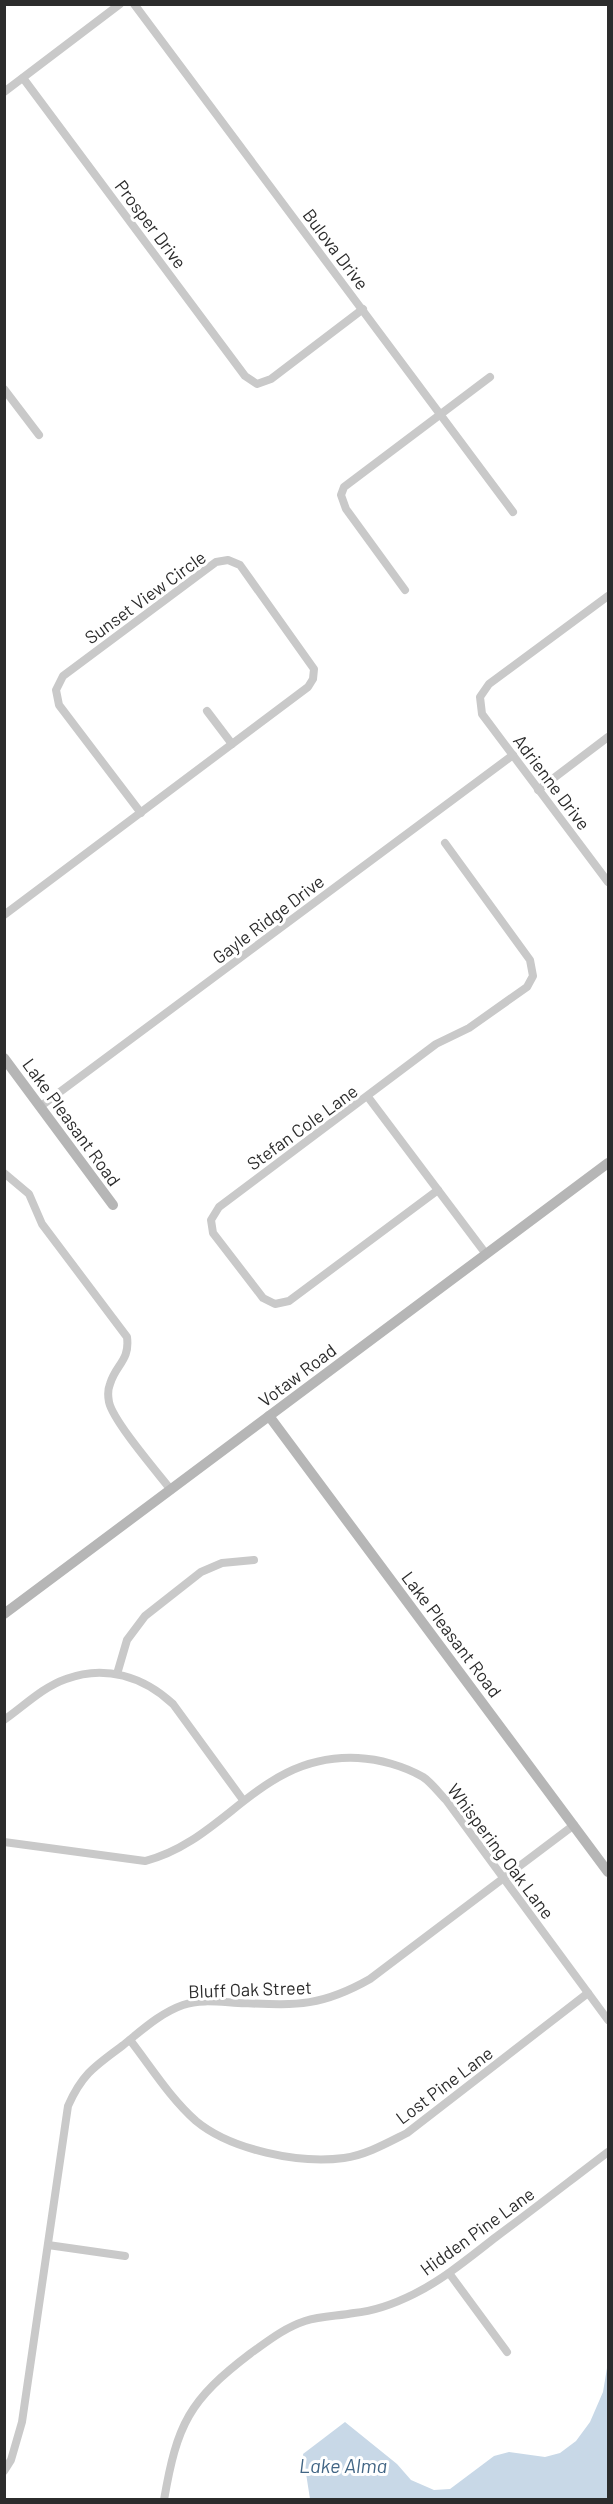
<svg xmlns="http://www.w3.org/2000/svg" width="613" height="2504" font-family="Barlow,sans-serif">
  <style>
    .water { fill: #c8d8e7 }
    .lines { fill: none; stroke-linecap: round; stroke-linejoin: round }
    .street { stroke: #c9c9c9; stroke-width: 8 }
    .secondary { stroke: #b6b6b6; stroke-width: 10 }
    .labels { text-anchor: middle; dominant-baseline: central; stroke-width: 6; stroke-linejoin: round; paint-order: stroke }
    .street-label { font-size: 18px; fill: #2c2c2c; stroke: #fff }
    .water-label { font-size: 20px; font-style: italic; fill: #426685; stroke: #fff }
  </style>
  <rect width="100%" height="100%" fill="#fff"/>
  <polygon class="water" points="608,2362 608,2499 397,2500 395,2498 310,2499 303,2454 345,2422 397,2464 411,2480 434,2490 450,2489 494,2456 509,2452 545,2457 560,2453 576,2441 590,2422 603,2392"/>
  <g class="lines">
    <g class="street">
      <polyline points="134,4 513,512"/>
      <polyline points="23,78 245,376 257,384 271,379 363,309"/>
      <polyline points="4,92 120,4"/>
      <polyline points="4,389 39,435"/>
      <polyline points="405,590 346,509 341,495 344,487 490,377"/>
      <polyline points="608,596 489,684 480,697 482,714 608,882"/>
      <polyline points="207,711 232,744"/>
      <polyline points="538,790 608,737"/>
      <polyline points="4,915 308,687 313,679 314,669 240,565 228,560 216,562 63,676 56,690 59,705 141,813"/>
      <polyline points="368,1097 486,1254"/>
      <polyline points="41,1106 513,755"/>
      <path d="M 4,1173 L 29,1194 L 42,1224 L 127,1337 C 130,1361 116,1364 110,1384 C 108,1389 108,1397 109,1402 C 113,1421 157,1472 171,1490"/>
      <polyline points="438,1190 289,1301 275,1304 263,1298 213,1233 211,1220 219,1207 436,1044 469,1028 527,987 533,976 530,960 445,843"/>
      <polyline points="117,1674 127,1640 145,1616 201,1572 222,1563 254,1560"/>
      <path d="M 4,1720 C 24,1706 43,1687 66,1679 C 105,1664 144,1677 173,1704 L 243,1800"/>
      <path d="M 4,1842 L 145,1861 C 227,1840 260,1753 358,1758 C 379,1759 404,1766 423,1777 C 431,1782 439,1793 446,1800 L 608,2020"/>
      <path d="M 130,2040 C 151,2067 170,2098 196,2121 C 231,2150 299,2164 344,2158 C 366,2155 387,2143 407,2133 L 588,1993"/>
      <polyline points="48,2245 125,2256"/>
      <polyline points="449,2273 507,2352"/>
      <path d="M 4,2471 L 11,2460 L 22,2422 L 68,2106 C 82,2074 95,2066 122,2046 C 141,2031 160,2013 183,2005 C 200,1999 220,2002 238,2003 C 294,2005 319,2008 370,1979 L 574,1825"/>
      <path d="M 164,2500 C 177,2424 189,2400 251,2353 C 268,2341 284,2328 305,2321 C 321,2316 338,2316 354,2313 C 375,2311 396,2303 414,2294 C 444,2279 470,2257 496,2237 C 534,2209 571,2180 608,2152"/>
    </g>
    <g class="secondary">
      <polyline points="4,1058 113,1205"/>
      <polyline points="269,1416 608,1872"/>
      <polyline points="4,1614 608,1163"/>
    </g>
  </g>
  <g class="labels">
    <g class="street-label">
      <text transform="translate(151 224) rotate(53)">Prosper Drive</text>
      <text transform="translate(336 249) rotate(53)">Bulova Drive</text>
      <text transform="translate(145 597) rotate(-36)">Sunset View Circle</text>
      <text transform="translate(552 782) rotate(53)">Adrienne Drive</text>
      <text transform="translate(268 919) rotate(-37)">Gayle Ridge Drive</text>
      <text transform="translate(72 1122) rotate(54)">Lake Pleasant Road</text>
      <text transform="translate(302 1127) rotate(-36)">Stefan Cole Lane</text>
      <text transform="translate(297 1375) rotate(-37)">Votaw Road</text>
      <text transform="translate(452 1634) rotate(53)">Lake Pleasant Road</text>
      <text transform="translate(501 1851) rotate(53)">Whispering Oak Lane</text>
      <text transform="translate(250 1989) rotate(-2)">Bluff Oak Street</text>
      <text transform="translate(444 2085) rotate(-37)">Lost Pine Lane</text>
      <text transform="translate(477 2231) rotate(-36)">Hidden Pine Lane</text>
    </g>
    <g class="water-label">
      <text x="343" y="2465">Lake Alma</text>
    </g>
  </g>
  <rect width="613" height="2504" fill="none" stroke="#2c2c2c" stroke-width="12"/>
</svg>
